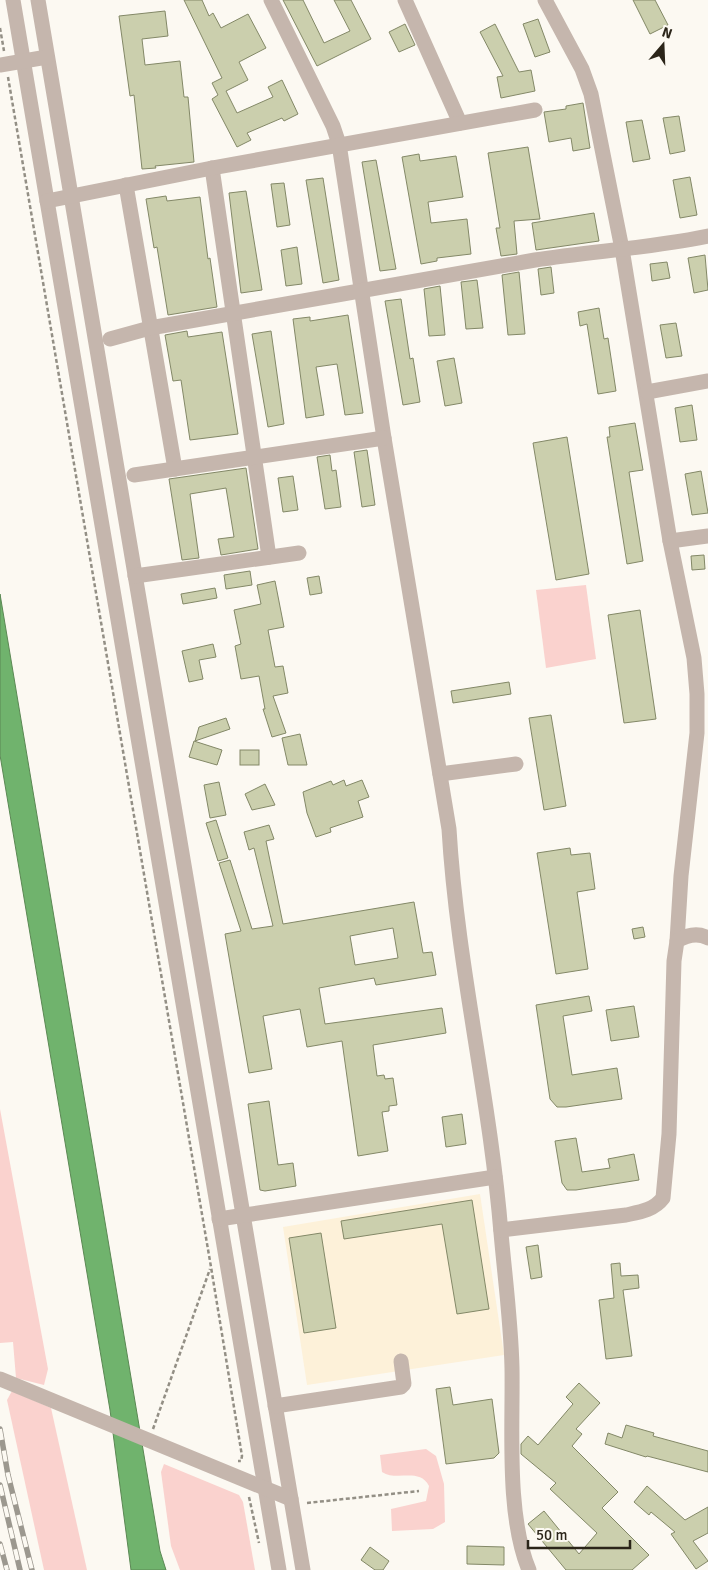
<svg xmlns="http://www.w3.org/2000/svg" width="708" height="1570" font-family="Signika,sans-serif">
  <style>
    .built { fill: #fdf1d9 }
    .green { fill: #fad2ce }
    .water { fill: #70b36d; stroke: #5b8854 }
    .building { fill: #cbcfad; stroke: #838867; fill-rule: evenodd }
    .lines { fill: none; stroke-linecap: round; stroke-linejoin: round }
    .path { stroke: #938f85; stroke-width: 2.5; stroke-dasharray: 4 2.5; stroke-linecap: butt }
    .minor { stroke: #c5b6ad; stroke-width: 15 }
    .rail-casing { stroke: #9c988f; stroke-width: 5.5 }
    .rail { stroke: #fcf9f2; stroke-width: 4; stroke-dasharray: 11; stroke-linecap: butt }
  </style>
  <rect width="100%" height="100%" fill="#fcf9f2"/>
  <polygon class="built" points="480,1194 504,1355 307,1385 283,1227"/>
  <g class="green">
    <polygon points="586,585 596,659 546,668 536,590"/>
    <polygon points="0,1109 48,1369 44,1385 16,1378 13,1342 0,1343"/>
    <polygon points="12,1391 51,1408 87,1570 44,1570 7,1400"/>
    <path d="M 426,1449 L 436,1456 L 444,1484 L 445,1522 L 433,1529 L 392,1531 L 391,1509 L 426,1501 L 429,1486 C 419,1467 397,1482 382,1472 L 380,1455 Z"/>
    <polygon points="164,1464 239,1495 243,1502 255,1570 180,1570 171,1546 161,1472"/>
  </g>
  <polygon class="water" points="0,594 160,1551 166,1570 131,1570 110,1410 0,755"/>
  <g class="building">
    <polygon points="184,0 202,0 209,16 213,13 221,28 248,14 266,48 239,62 248,80 226,91 237,113 273,97 268,87 282,80 298,114 284,121 282,118 247,133 251,140 237,147 212,99 218,95 212,83 222,78"/>
    <polygon points="283,0 303,0 324,43 350,31 334,0 351,0 371,39 317,66"/>
    <polygon points="633,0 655,0 668,25 650,34"/>
    <polygon points="165,11 168,36 142,39 145,65 180,61 184,97 188,97 194,162 155,166 156,168 142,169 134,95 130,96 119,16"/>
    <polygon points="538,19 550,52 535,57 523,24"/>
    <polygon points="405,24 415,45 399,52 389,32"/>
    <polygon points="495,24 519,72 531,70 535,91 501,98 497,77 503,76 480,32"/>
    <polygon points="583,103 590,148 573,151 571,138 549,142 544,112 566,109 566,106"/>
    <polygon points="679,116 685,151 670,154 663,118"/>
    <polygon points="642,120 650,159 633,162 626,122"/>
    <polygon points="528,147 540,219 514,221 517,254 501,256 496,228 500,228 488,153"/>
    <polygon points="419,154 420,161 456,156 463,197 428,202 431,223 467,219 471,254 437,258 437,261 421,264 402,157"/>
    <polygon points="376,160 396,269 380,271 362,162"/>
    <polygon points="690,177 697,215 680,218 673,180"/>
    <polygon points="323,178 339,280 323,283 306,180"/>
    <polygon points="284,183 290,225 277,227 271,184"/>
    <polygon points="246,191 262,290 241,293 229,193"/>
    <polygon points="166,196 167,201 200,197 208,259 210,258 217,307 168,315 157,247 154,248 146,199"/>
    <polygon points="594,213 599,241 536,250 532,223"/>
    <polygon points="297,247 302,284 286,286 281,250"/>
    <polygon points="705,255 708,290 694,293 688,258"/>
    <polygon points="667,262 670,278 652,281 650,264"/>
    <polygon points="551,267 554,293 541,295 538,269"/>
    <polygon points="519,272 525,334 508,335 502,275"/>
    <polygon points="477,280 483,328 466,329 461,282"/>
    <polygon points="440,286 445,335 429,336 424,289"/>
    <polygon points="401,299 410,359 413,358 420,402 403,405 385,301"/>
    <polygon points="599,308 604,339 608,338 616,391 598,394 587,324 580,326 578,312"/>
    <polygon points="348,315 363,413 345,415 337,364 316,367 324,415 306,418 293,319 310,317 310,321"/>
    <polygon points="676,323 682,356 666,358 660,325"/>
    <polygon points="187,331 188,337 222,332 238,434 190,440 181,380 173,381 165,335"/>
    <polygon points="271,331 284,424 268,427 252,334"/>
    <polygon points="454,358 462,403 445,406 437,361"/>
    <polygon points="692,405 697,440 680,442 675,408"/>
    <polygon points="635,423 643,470 629,472 643,561 627,564 607,437 610,437 609,427"/>
    <polygon points="567,437 589,574 556,580 533,443"/>
    <polygon points="367,450 375,505 362,507 354,452"/>
    <polygon points="330,455 332,471 336,470 341,507 325,509 317,457"/>
    <polygon points="246,468 258,549 221,555 218,539 234,537 226,488 190,494 199,558 182,560 169,479"/>
    <polygon points="701,471 708,513 692,515 685,474"/>
    <polygon points="293,476 298,510 283,512 278,478"/>
    <polygon points="704,555 705,569 692,570 691,556"/>
    <polygon points="250,571 252,585 226,589 224,575"/>
    <polygon points="319,576 322,593 310,595 307,578"/>
    <polygon points="275,581 284,627 268,630 275,667 283,666 288,693 273,696 286,733 272,737 263,709 265,709 259,676 241,679 235,646 241,644 234,610 261,604 257,585"/>
    <polygon points="215,588 217,598 183,604 181,594"/>
    <polygon points="640,610 656,719 624,723 608,615"/>
    <polygon points="213,644 216,657 199,660 203,679 189,682 182,651"/>
    <polygon points="509,682 511,694 453,703 451,691"/>
    <polygon points="551,715 566,806 544,810 529,718"/>
    <polygon points="226,718 230,729 195,741 199,727"/>
    <polygon points="300,734 307,765 288,765 282,738"/>
    <polygon points="194,741 222,750 217,765 189,757"/>
    <rect x="240" y="750" width="19" height="15"/>
    <polygon points="344,780 346,786 362,780 369,797 358,801 363,817 330,828 331,832 316,837 307,813 303,792 331,781 333,785"/>
    <polygon points="219,782 226,815 210,818 204,785"/>
    <polygon points="265,784 275,805 252,810 245,794"/>
    <polygon points="216,820 228,858 218,861 206,823"/>
    <path d="M 269,825 L 274,839 L 266,841 L 283,924 L 414,902 L 423,953 L 432,952 L 436,975 L 376,985 L 374,978 L 319,988 L 325,1024 L 442,1008 L 446,1033 L 373,1045 L 377,1076 L 384,1075 L 385,1079 L 393,1078 L 397,1105 L 389,1106 L 389,1111 L 382,1112 L 388,1151 L 358,1156 L 342,1041 L 307,1047 L 300,1009 L 263,1016 L 272,1069 L 249,1073 L 225,934 L 241,931 L 219,863 L 230,860 L 252,929 L 273,926 L 254,848 L 249,850 L 244,832 ZM 393,928 L 398,958 L 355,965 L 350,936 Z"/>
    <polygon points="570,848 571,855 590,853 595,889 577,892 588,969 556,974 537,853"/>
    <polygon points="643,927 645,937 634,939 632,929"/>
    <polygon points="589,996 592,1011 563,1016 572,1075 617,1068 622,1099 566,1107 557,1107 550,1099 536,1005"/>
    <polygon points="634,1006 639,1037 611,1041 606,1010"/>
    <polygon points="269,1101 278,1165 293,1163 296,1186 265,1191 260,1190 248,1104"/>
    <polygon points="462,1114 466,1144 446,1147 442,1117"/>
    <polygon points="576,1138 582,1172 610,1168 608,1159 634,1154 639,1180 576,1190 567,1190 562,1183 555,1141"/>
    <polygon points="472,1200 489,1309 457,1314 442,1224 344,1239 341,1221"/>
    <polygon points="321,1233 336,1328 304,1333 289,1238"/>
    <polygon points="538,1245 542,1277 531,1279 526,1247"/>
    <polygon points="620,1263 621,1276 638,1275 639,1288 623,1290 632,1356 606,1359 599,1300 614,1298 611,1264"/>
    <polygon points="579,1383 600,1403 576,1429 582,1434 572,1446 618,1492 602,1508 649,1555 632,1570 566,1570 528,1524 544,1511 579,1554 597,1533 550,1489 556,1483 521,1454 521,1444 528,1436 538,1445 573,1404 566,1397"/>
    <polygon points="450,1387 453,1405 492,1399 499,1453 494,1458 446,1464 436,1389"/>
    <polygon points="626,1425 654,1433 653,1436 708,1451 708,1472 647,1456 646,1457 605,1444 608,1433 622,1438"/>
    <polygon points="647,1486 685,1520 708,1507 708,1533 693,1541 708,1561 696,1569 671,1534 675,1532 651,1512 649,1515 634,1502"/>
    <polygon points="467,1546 504,1547 504,1565 467,1564"/>
    <polygon points="370,1547 389,1561 383,1570 375,1570 361,1560"/>
  </g>
  <g class="lines">
    <g class="path">
      <polyline points="0,28 4,51"/>
      <polyline points="8,77 211,1267 242,1456 241,1461 238,1461"/>
      <polyline points="153,1429 210,1269"/>
      <polyline points="249,1497 259,1543"/>
      <polyline points="307,1503 419,1491"/>
    </g>
    <g class="minor">
      <polyline points="13,0 279,1570"/>
      <polyline points="38,0 303,1570"/>
      <path d="M 271,0 L 333,126 L 339,144 L 384,438 L 449,829 C 457,965 490,1097 501,1233 C 505,1278 511,1323 512,1368 C 513,1428 506,1515 529,1570"/>
      <polyline points="405,0 460,123"/>
      <polyline points="545,0 582,69 591,94 622,249 670,541 694,658 697,694 697,733 681,876 677,941"/>
      <polyline points="0,65 47,57"/>
      <polyline points="212,168 269,557"/>
      <polyline points="126,185 175,469"/>
      <polyline points="47,201 212,168 535,110"/>
      <path d="M 110,339 L 150,328 C 278,306 407,282 535,260 C 593,251 651,248 708,236"/>
      <polyline points="647,392 708,381"/>
      <polyline points="134,475 384,438"/>
      <polyline points="670,541 708,536"/>
      <polyline points="135,576 299,553"/>
      <polyline points="440,774 516,764"/>
      <polyline points="219,1219 495,1177"/>
      <path d="M 501,1230 L 626,1215 C 640,1212 654,1210 663,1198 L 669,1134 L 674,961 L 677,941 C 687,935 697,932 708,938"/>
      <polyline points="0,1379 291,1499"/>
      <polyline points="275,1406 401,1387 404,1384 401,1361"/>
    </g>
    <g class="rail-casing">
      <g id="rail">
        <polyline points="0,1429 8,1475 32,1570"/>
        <polyline points="0,1485 20,1570"/>
        <polyline points="0,1544 7,1570"/>
      </g>
    </g>
    <use href="#rail" class="rail"/>
  </g>
  <g transform="translate(663 45) rotate(19)" stroke="#fcf9f2" stroke-width="4" paint-order="stroke">
  <path d="M0-4L9 19L0 12L-9 19Z" fill="#2b2519"/>
  <text y="-8" font-size="14" font-weight="bold" text-anchor="middle" fill="#2b2519">N</text>
  </g>
  <path d="M528 1540v8h102v-8" fill="none" stroke="#2b2519" stroke-width="2.5"/>
  <text x="536" y="1540" font-size="15" fill="#2b2519" stroke="#fcf9f2" stroke-width="4" paint-order="stroke">50 m</text>
</svg>
